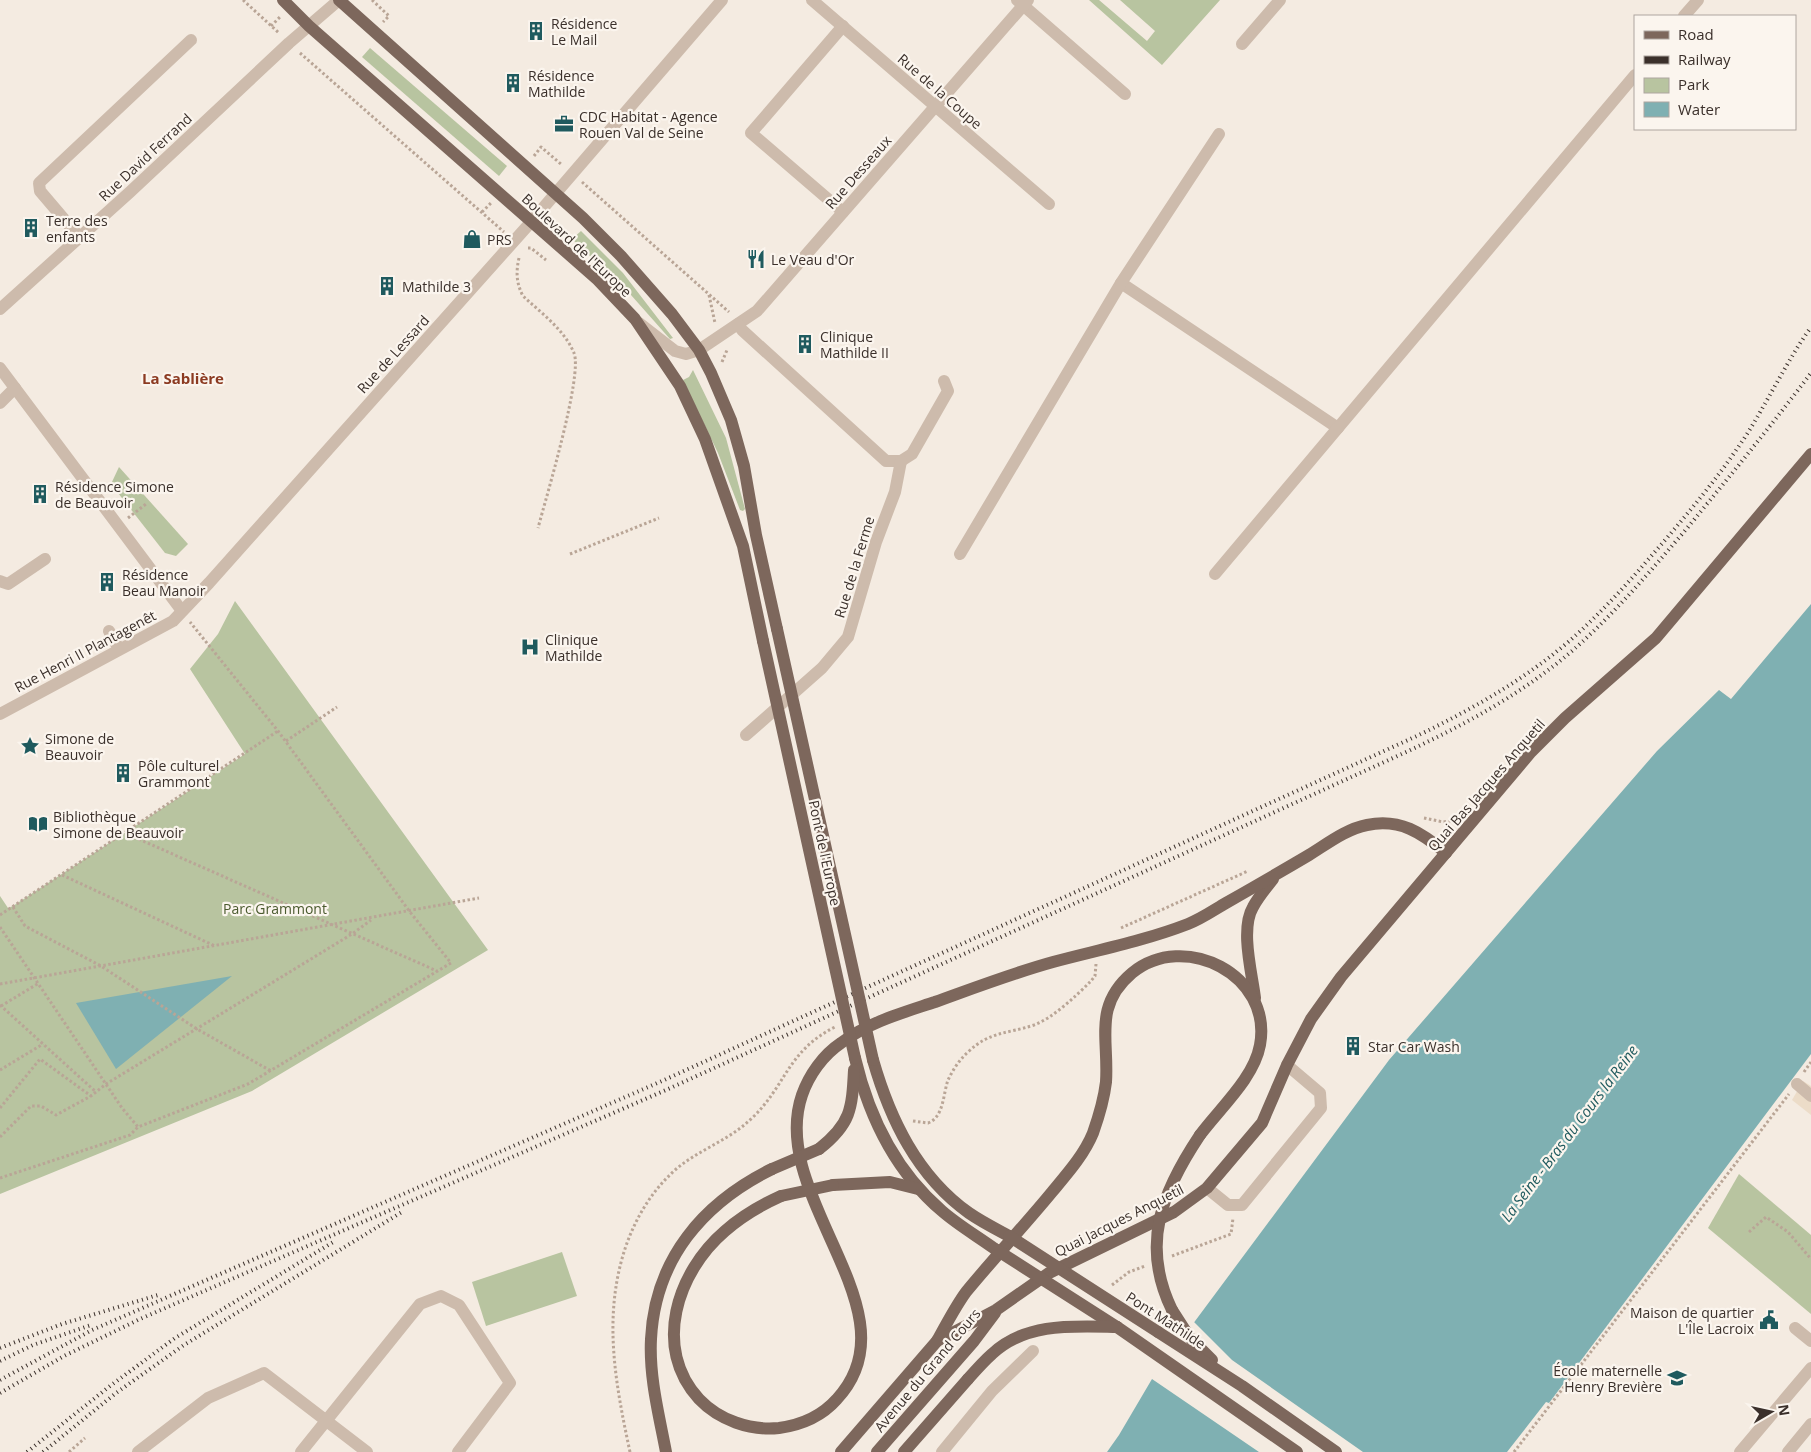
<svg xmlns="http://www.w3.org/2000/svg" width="1811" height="1452" font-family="'Open Sans',sans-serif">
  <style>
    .green { fill: #b8c4a0 }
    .plaza { fill: #ecdcc8 }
    .water { fill: #7fb0b2 }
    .pier { fill: #f4ebe1 }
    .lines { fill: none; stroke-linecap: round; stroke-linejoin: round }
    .path { stroke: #b9a596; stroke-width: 3; stroke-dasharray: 2.5 2.5; stroke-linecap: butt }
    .minor { stroke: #cdbbac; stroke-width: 12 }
    .major { stroke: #7d675c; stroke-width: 12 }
    .rail { stroke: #3b302b; stroke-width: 4; stroke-dasharray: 1 4; stroke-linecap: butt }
    .major-bridge { stroke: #7d675c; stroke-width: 12 }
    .labels { text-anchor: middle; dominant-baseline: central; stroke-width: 4.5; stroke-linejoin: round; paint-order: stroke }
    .poi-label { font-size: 14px; fill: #3b302b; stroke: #fbf5ee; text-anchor: start }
    .street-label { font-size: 14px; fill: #3b302b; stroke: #fbf5ee }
    .park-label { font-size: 14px; fill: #4a5a2e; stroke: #fbf5ee }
    .neighbourhood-label { font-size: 15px; font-weight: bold; fill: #8c3b22; stroke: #fbf5ee }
    .water-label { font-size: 15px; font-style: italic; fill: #1f5a5e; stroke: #fbf5ee }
  </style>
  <rect width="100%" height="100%" fill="#f4ebe1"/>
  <g class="green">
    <polygon points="1089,0 1099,0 1147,41 1155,31 1120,0 1220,0 1162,65"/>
    <polygon points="370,48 507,166 499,176 362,57"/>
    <polygon points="581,231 623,273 673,338 670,339 631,295 572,239"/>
    <polygon points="693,370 726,438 745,509 743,511 740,510 718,453 683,380 689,377"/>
    <polygon points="119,467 188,544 176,556 165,553 111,484"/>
    <polygon points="235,601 488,950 252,1091 0,1194 0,896 8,908 13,906 245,754 190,669 218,634"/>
    <polygon points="1739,1174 1811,1235 1811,1314 1708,1228"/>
    <polygon points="562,1252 577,1296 486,1326 472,1282"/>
  </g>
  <polygon class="plaza" points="1803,1081 1811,1086 1811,1115 1792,1100"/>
  <g class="water">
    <polygon points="1811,604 1811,1054 1549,1403 1546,1402 1507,1452 1107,1452 1119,1435 1152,1379 1389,1060 1657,751 1719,690 1731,699"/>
    <polygon points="232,976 116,1069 76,1003"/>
  </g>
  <polygon class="pier" points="1193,1321 1232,1360 1363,1452 1259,1452 1152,1379 1150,1377"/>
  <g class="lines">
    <g class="path">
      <polyline points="243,0 279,33"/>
      <polyline points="372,0 389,16 383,22"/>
      <polyline points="271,26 280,17"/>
      <polyline points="300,53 504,232"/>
      <polyline points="534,156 541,147 562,165"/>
      <polyline points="582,182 729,312"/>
      <polyline points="482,212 491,203"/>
      <polyline points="528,248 531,248 546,260"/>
      <path d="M 519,258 C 516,271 516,283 523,296 C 541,313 564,329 574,353 C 583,375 546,498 538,528"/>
      <polyline points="709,295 715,323"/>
      <polyline points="722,362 727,350"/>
      <polyline points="128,518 146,504"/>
      <polyline points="570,554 659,518"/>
      <polyline points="286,741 337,707"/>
      <polyline points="1424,818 1443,822 1455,820"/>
      <polyline points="125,833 437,971"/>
      <polyline points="62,875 215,946"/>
      <polyline points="13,907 25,926 101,966 197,1029 271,1071"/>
      <polyline points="0,915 278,731"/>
      <polyline points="0,927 122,1108 138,1127 248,1084 451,963 410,912 278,731 190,622"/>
      <polyline points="1121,928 1248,871"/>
      <polyline points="0,984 479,898"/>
      <polyline points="0,1005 96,1092"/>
      <polyline points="1,1006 39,983"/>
      <polyline points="0,1070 43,1044"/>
      <polyline points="1804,1072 1811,1062"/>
      <polyline points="0,1108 40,1059 91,1096"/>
      <path d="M 913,1121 L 928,1123 C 944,1117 943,1094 948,1080 C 953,1070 959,1060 968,1052 C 990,1031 1007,1034 1034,1025 C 1053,1018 1076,996 1091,981 L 1095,976 L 1096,964"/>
      <polyline points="0,1137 31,1106 41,1106 56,1115 91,1096 106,1084 352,934 371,920"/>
      <polyline points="0,1178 130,1135 138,1127"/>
      <polyline points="1749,1232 1766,1217 1788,1232 1811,1259"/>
      <polyline points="1172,1256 1231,1234 1233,1218"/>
      <polyline points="1112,1285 1129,1272 1145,1266"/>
      <polyline points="69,1452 85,1438"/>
      <path d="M 630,1452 C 615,1382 602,1313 627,1243 C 637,1216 652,1191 674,1171 C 697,1150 729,1141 752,1118 C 786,1086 787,1051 835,1027"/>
      <polyline points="1514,1452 1789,1094"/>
    </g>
    <g class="minor">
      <polyline points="812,0 1049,204"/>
      <polyline points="1017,0 1125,94"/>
      <polyline points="1684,16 1698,0"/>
      <polyline points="843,26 751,133 843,212"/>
      <polyline points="1242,44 1280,0"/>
      <polyline points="80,238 40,191 39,183 191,40"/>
      <polyline points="1121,283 1338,428"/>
      <polyline points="0,309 130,192 289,43 339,0"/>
      <polyline points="639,323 675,351 686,354 699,350 757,311 1028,0"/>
      <polyline points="738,324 742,330 886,461 901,461 912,454 948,391 944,381"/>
      <polyline points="0,368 182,611"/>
      <polyline points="0,403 15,388"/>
      <polyline points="960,554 1121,283 1219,134"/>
      <polyline points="1215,574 1635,75"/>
      <polyline points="0,581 8,584 45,559"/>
      <polyline points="109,631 119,649"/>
      <polyline points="0,714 173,621 209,583 531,222 722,0"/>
      <polyline points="746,735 822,668 848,637 876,542 895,492 901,461"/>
      <polyline points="1797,1084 1811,1096"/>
      <polyline points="1207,1188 1228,1205 1242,1205 1321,1108 1320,1093 1287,1065"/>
      <polyline points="1795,1328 1811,1341"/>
      <polyline points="138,1452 208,1398 264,1373 367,1452"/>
      <polyline points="301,1452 420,1304 441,1296 459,1305 510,1383 458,1452"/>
      <polyline points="942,1452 992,1391 1033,1351"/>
      <polyline points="1740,1452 1811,1368"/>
      <polyline points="1788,1452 1811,1424"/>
    </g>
    <g class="major">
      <polyline points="283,0 309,26 598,280 635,319 680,386 705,439 743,546 763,641"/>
      <polyline points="339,0 583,218 621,256 672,314 699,350 711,373 731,420 744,466 756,535 777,629"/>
      <path d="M 1255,998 C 1252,973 1240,929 1253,907 C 1258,897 1266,888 1273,879"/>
      <path d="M 855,1058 C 869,1117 895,1171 942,1211 C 958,1225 977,1236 995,1249"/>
      <path d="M 873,1060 C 890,1119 917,1176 969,1213 C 982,1222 996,1229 1009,1236"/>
      <path d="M 819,1149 C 851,1124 852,1109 854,1070"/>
      <polyline points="833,1185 890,1182 918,1189"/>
      <path d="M 781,1196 C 761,1205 742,1216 725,1231 C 677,1272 652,1348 699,1399 C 719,1420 750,1431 779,1428 C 801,1425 822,1416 837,1399 C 918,1312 767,1197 802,1095 C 809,1075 823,1055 841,1043 C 869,1022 902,1013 935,1002 C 974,988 1013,973 1053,962 C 1098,950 1144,941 1188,924 C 1201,919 1214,910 1226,903 C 1254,887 1282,871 1309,855 C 1327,844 1346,829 1367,825 C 1400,818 1422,833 1446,853"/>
      <polyline points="1172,1310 1190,1338 1212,1360"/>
      <polyline points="1117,1327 1297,1452"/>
      <polyline points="1158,1332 1242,1386 1336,1452"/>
      <path d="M 937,1341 C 946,1325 955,1307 966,1292 C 994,1258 1024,1226 1052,1192 C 1067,1174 1084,1155 1093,1133 C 1099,1116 1104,1099 1106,1082 C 1109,1039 1093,1006 1132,973 C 1184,930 1273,975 1260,1045 C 1254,1078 1220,1108 1200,1135"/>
      <path d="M 666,1452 C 659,1415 649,1377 651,1339 C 655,1259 703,1203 772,1169"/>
      <polyline points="841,1452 937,1341 996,1310 1049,1273 1174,1212 1207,1188 1262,1123 1287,1065 1311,1019 1341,977 1531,752 1565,718 1656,638 1811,454"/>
      <polyline points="877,1452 974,1341 995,1313"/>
      <polyline points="904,1452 968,1379"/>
    </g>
    <g class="rail">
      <polyline points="0,1348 62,1324 158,1295"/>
      <polyline points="0,1361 33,1345 91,1325"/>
      <path d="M 0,1380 L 92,1330 L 662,1081 L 1419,735 C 1472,709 1522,681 1567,643 C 1603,612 1635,575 1666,539 C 1695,505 1723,471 1747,434 C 1769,399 1787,361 1811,327"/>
      <path d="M 0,1393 L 64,1356 L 140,1319 L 666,1090 L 1404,753 C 1464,725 1522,694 1572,651 C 1613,615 1648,574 1683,533 C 1727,480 1770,427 1811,373"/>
      <polyline points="27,1452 110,1386 175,1338 335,1241"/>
      <polyline points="43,1452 116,1393 184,1345 402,1212"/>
    </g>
    <g class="major-bridge">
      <polyline points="777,629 873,1060"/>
      <polyline points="763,641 855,1058"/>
      <polyline points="772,1169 819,1149"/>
      <polyline points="781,1196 833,1185"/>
      <polyline points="1009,1236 1158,1332"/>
      <polyline points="995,1249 1117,1327"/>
      <path d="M 1172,1310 C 1140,1244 1162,1192 1200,1135"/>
      <path d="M 968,1379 C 976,1370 984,1361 992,1354 C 1026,1322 1074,1326 1117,1327"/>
    </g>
  </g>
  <defs>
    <g id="building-bare" transform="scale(1.5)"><path d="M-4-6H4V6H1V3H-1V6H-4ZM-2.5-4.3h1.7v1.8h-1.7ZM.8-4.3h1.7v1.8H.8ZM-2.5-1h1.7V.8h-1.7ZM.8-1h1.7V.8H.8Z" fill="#1f5a5e" stroke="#fbf5ee" stroke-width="2.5" paint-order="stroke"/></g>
    <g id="office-bare" transform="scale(1.5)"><path d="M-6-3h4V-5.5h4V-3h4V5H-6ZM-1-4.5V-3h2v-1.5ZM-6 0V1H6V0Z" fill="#1f5a5e" stroke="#fbf5ee" stroke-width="2.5" paint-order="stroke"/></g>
    <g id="shop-bare" transform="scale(1.5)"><path d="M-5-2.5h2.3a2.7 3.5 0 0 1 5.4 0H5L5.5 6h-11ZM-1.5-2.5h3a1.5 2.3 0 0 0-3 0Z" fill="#1f5a5e" stroke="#fbf5ee" stroke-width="2.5" paint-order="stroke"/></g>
    <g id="restaurant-bare" transform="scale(1.5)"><path d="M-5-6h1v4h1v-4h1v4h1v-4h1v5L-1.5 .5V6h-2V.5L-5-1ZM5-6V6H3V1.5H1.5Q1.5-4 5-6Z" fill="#1f5a5e" stroke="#fbf5ee" stroke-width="2.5" paint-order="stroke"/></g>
    <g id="hospital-bare" transform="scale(1.5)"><path d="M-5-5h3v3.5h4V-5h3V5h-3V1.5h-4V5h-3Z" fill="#1f5a5e" stroke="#fbf5ee" stroke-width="2.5" paint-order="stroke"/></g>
    <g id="sight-bare" transform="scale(1.5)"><path d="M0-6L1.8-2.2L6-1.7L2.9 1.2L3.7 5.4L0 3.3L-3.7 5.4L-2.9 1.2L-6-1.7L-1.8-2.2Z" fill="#1f5a5e" stroke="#fbf5ee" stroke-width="2.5" paint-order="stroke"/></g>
    <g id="library-bare" transform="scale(1.5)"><path d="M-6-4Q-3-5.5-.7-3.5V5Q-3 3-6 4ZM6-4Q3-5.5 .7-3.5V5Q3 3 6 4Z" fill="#1f5a5e" stroke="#fbf5ee" stroke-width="2.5" paint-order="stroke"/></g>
    <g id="civic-bare" transform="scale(1.5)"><path d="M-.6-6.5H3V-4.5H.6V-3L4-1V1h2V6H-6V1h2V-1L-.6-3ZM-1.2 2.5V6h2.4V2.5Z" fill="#1f5a5e" stroke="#fbf5ee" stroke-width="2.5" paint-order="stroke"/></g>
    <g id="school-bare" transform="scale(1.5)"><path d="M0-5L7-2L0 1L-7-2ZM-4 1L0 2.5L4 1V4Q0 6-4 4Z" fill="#1f5a5e" stroke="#fbf5ee" stroke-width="2.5" paint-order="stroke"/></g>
  </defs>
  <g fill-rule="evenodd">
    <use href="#building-bare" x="536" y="31"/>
    <use href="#building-bare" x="513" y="83"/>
    <use href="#office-bare" x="564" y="124"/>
    <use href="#building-bare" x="31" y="228"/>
    <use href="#shop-bare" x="472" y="239"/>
    <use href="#restaurant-bare" x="756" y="259"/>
    <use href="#building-bare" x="387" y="286"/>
    <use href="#building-bare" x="805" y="344"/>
    <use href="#building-bare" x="40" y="494"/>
    <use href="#building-bare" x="107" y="582"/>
    <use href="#hospital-bare" x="530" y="647"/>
    <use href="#sight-bare" x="30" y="746"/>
    <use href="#building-bare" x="123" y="773"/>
    <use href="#library-bare" x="38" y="824"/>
    <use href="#building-bare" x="1353" y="1046"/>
    <use href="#civic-bare" x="1769" y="1320"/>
    <use href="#school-bare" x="1677" y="1378"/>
  </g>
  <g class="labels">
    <g class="poi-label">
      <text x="551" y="23">Résidence<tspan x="551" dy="16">Le Mail</tspan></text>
      <text x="528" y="75">Résidence<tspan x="528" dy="16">Mathilde</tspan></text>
      <text x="579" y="116">CDC Habitat - Agence<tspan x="579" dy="16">Rouen Val de Seine</tspan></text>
      <text x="46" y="220">Terre des<tspan x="46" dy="16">enfants</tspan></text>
      <text x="487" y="239">PRS</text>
      <text x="771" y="259">Le Veau d'Or</text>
      <text x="402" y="286">Mathilde 3</text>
      <text x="820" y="336">Clinique<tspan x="820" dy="16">Mathilde II</tspan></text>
      <text x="55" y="486">Résidence Simone<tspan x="55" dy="16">de Beauvoir</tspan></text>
      <text x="122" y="574">Résidence<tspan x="122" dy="16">Beau Manoir</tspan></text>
      <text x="545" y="639">Clinique<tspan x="545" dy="16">Mathilde</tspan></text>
      <text x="45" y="738">Simone de<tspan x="45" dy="16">Beauvoir</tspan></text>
      <text x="138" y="765">Pôle culturel<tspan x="138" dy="16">Grammont</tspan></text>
      <text x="53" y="816">Bibliothèque<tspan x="53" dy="16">Simone de Beauvoir</tspan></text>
      <text x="1368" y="1046">Star Car Wash</text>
      <text x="1754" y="1312" text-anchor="end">Maison de quartier<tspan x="1754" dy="16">L'Île Lacroix</tspan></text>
      <text x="1662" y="1370" text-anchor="end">École maternelle<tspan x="1662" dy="16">Henry Brevière</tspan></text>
    </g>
    <g class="street-label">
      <text transform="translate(940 91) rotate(41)">Rue de la Coupe</text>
      <text transform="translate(145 157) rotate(-43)">Rue David Ferrand</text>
      <text transform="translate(858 172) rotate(-49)">Rue Desseaux</text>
      <text transform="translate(577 245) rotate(43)">Boulevard de l'Europe</text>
      <text transform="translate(393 354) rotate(-48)">Rue de Lessard</text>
      <text transform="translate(854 567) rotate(-73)">Rue de la Ferme</text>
      <text transform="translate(85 651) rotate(-28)">Rue Henri II Plantagenêt</text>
      <text transform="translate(1486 785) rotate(-49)">Quai Bas Jacques Anquetil</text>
      <text transform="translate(825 853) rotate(78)">Pont de l'Europe</text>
      <text transform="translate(1119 1220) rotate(-27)">Quai Jacques Anquetil</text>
      <text transform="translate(1166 1320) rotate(33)">Pont Mathilde</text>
      <text transform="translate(927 1370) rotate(-50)">Avenue du Grand Cours</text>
    </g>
    <g class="park-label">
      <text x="275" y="908">Parc Grammont</text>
    </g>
    <g class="neighbourhood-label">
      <text x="183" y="378">La Sablière</text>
    </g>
    <g class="water-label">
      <text transform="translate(1569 1133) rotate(-53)">La Seine - Bras du Cours la Reine</text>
    </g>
  </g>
  <rect x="1634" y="15" width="162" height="115" fill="#fbf5ee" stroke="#aea6a0"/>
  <rect x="1644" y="31" width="25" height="8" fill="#7d675c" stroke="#aea6a0"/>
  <text x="1678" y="40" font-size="15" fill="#3b302b">Road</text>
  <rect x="1644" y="56" width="25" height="8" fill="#3b302b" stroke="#aea6a0"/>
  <text x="1678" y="65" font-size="15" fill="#3b302b">Railway</text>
  <rect x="1644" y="78" width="25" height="15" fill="#b8c4a0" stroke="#aea6a0"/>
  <text x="1678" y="90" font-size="15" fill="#3b302b">Park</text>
  <rect x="1644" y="102" width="25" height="15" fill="#7fb0b2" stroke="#aea6a0"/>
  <text x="1678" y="115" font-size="15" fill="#3b302b">Water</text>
  <g transform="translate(1771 1412) rotate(81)" stroke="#fbf5ee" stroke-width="4" paint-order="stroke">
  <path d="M0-4L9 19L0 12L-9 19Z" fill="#3b302b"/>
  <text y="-8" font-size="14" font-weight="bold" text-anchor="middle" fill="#3b302b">N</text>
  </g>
</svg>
